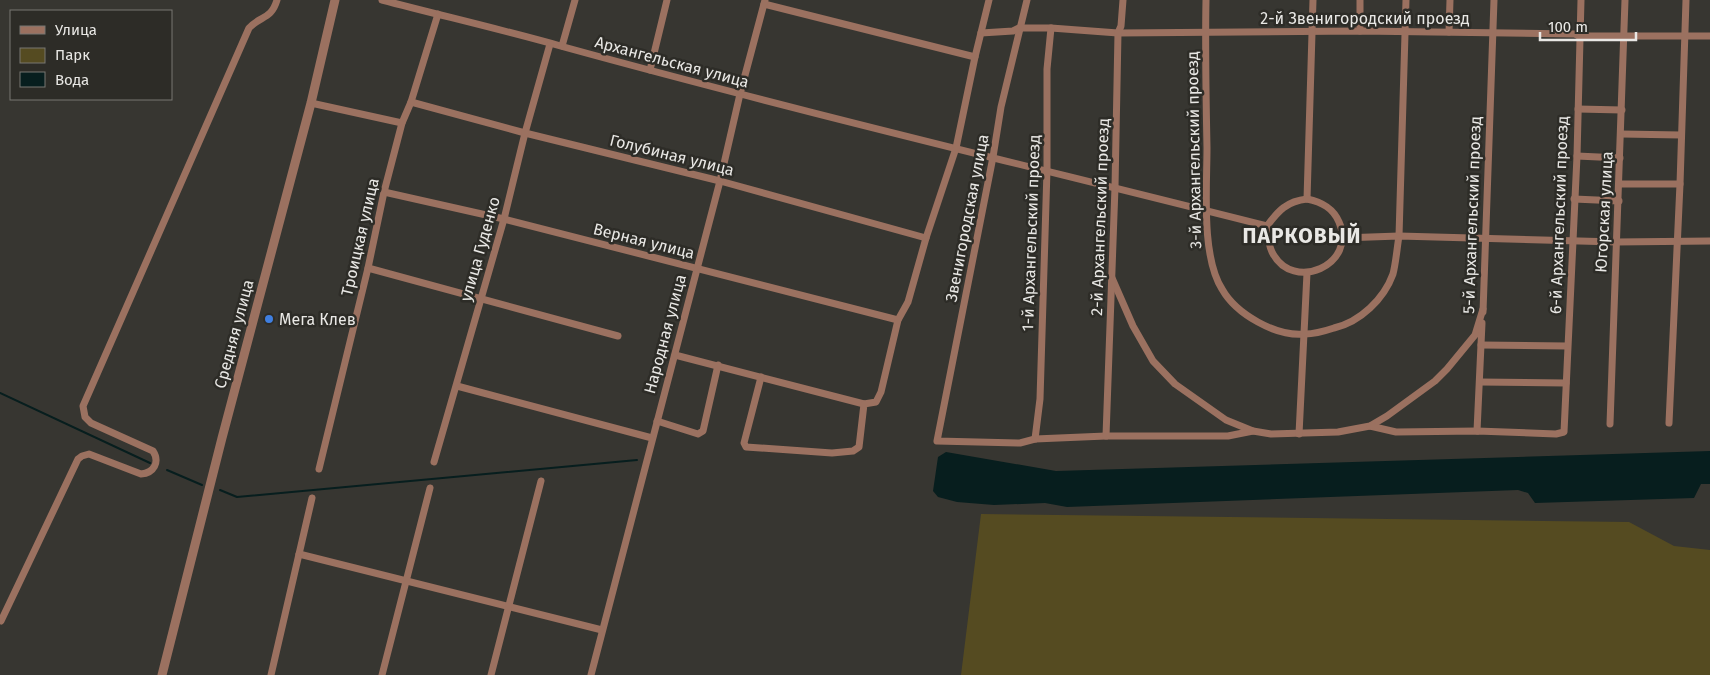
<svg xmlns="http://www.w3.org/2000/svg" width="1710" height="675" font-family="'Fira Sans',sans-serif">
  <style>
    .green { fill: #554b21 }
    .water { fill: #071e1e }
    .lines { fill: none; stroke-linecap: round; stroke-linejoin: round }
    .stream { stroke: #071e1e; stroke-width: 2 }
    .minor { stroke: #9b7160; stroke-width: 7 }
    .tertiary { stroke: #9b7160; stroke-width: 9 }
    .shop-dot { fill: #3f7fe0; stroke: #2d2c27; stroke-width: 2 }
    .labels { text-anchor: middle; dominant-baseline: central; stroke-width: 5; stroke-linejoin: round; paint-order: stroke }
    .street-label { font-size: 16px; fill: #e9e8e5; stroke: #2d2c27 }
    .poi-label { font-size: 16px; fill: #e9e8e5; stroke: #2d2c27; text-anchor: start }
    .district-label { font-size: 21px; font-weight: bold; letter-spacing: 1px; fill: #e9e8e5; stroke: #2d2c27 }
  </style>
  <rect width="100%" height="100%" fill="#373631"/>
  <polygon class="green" points="981,514 1629,522 1674,546 1710,550 1710,675 961,675"/>
  <polygon class="water" points="1710,451 1710,484 1701,484 1694,498 1535,503 1528,493 1518,490 1067,507 1045,503 994,505 957,502 938,497 933,491 938,457 946,452 1056,471"/>
  <g class="lines">
    <g class="stream">
      <polyline points="0,393 150,463"/>
      <polyline points="167,470 202,485"/>
      <polyline points="220,490 237,497 637,460"/>
    </g>
    <g class="minor">
      <path d="M 382,0 C 443,16 504,30 564,47 C 797,111 1033,167 1267,226"/>
      <polyline points="1027,0 1001,107 993,157 937,441 1020,443 1035,439 1106,436 1228,436 1253,431"/>
      <path d="M 1206,0 C 1205,49 1206,98 1207,148 C 1207,187 1201,256 1222,289 C 1236,314 1276,337 1305,334 C 1315,334 1325,331 1334,328 C 1360,322 1384,299 1393,274 C 1396,262 1397,248 1399,236 L 1406,0"/>
      <polyline points="764,4 975,57"/>
      <polyline points="1360,31 1360,0"/>
      <polyline points="1449,32 1450,0"/>
      <polyline points="981,33 1013,31 1019,28 1051,28 1118,33 1360,31 1575,34 1579,36 1710,36"/>
      <polyline points="562,46 575,0"/>
      <polyline points="650,70 667,0"/>
      <polyline points="411,102 525,133 720,181 926,238"/>
      <polyline points="311,103 402,123"/>
      <polyline points="1578,109 1622,110"/>
      <polyline points="1621,134 1681,135"/>
      <polyline points="1577,156 1620,158"/>
      <polyline points="1620,184 1680,184"/>
      <polyline points="384,192 504,219 898,320"/>
      <path d="M 1307,199 C 1322,202 1333,208 1339,222 C 1358,264 1293,294 1272,252 C 1268,244 1268,235 1267,226 C 1278,211 1287,201 1307,199 Z"/>
      <polyline points="1307,199 1313,0"/>
      <polyline points="1574,199 1619,201"/>
      <polyline points="1342,238 1399,236 1616,242 1710,241"/>
      <polyline points="368,268 618,336"/>
      <polyline points="1112,278 1133,326 1153,361 1175,384 1226,420 1253,431 1271,434 1338,432 1370,426 1387,416 1435,381 1447,369 1475,335 1483,309"/>
      <polyline points="1483,312 1494,0"/>
      <polyline points="1481,345 1567,346"/>
      <polyline points="675,355 864,404"/>
      <polyline points="761,377 744,443 746,447 832,453 853,451 859,447 864,404 876,402 881,392 898,320 908,302 926,238 956,148 975,57 989,0"/>
      <polyline points="1480,382 1566,383"/>
      <polyline points="457,386 652,438"/>
      <polyline points="657,421 698,434 703,431 718,365"/>
      <polyline points="1669,423 1680,184 1686,0"/>
      <polyline points="1610,424 1625,0"/>
      <polyline points="1370,426 1396,432 1477,431 1556,434 1564,432 1577,156 1581,0"/>
      <polyline points="1477,431 1482,323"/>
      <polyline points="1299,434 1307,273"/>
      <polyline points="1106,436 1115,187 1118,33 1121,26 1123,0"/>
      <polyline points="1035,439 1040,399 1047,170 1047,69 1051,28"/>
      <polyline points="434,462 504,219 525,133 550,44"/>
      <polyline points="319,469 368,268 384,192 402,123 411,102 438,14"/>
      <polyline points="299,554 602,630"/>
      <path d="M 1,621 L 78,459 L 82,456 L 89,454 L 141,474 C 154,473 160,462 153,451 L 91,423 L 85,417 L 83,406 L 249,28 C 261,15 271,20 277,0"/>
      <polyline points="271,675 312,498"/>
      <polyline points="382,675 430,488"/>
      <polyline points="491,675 541,481"/>
      <polyline points="591,675 720,181 740,94 765,0"/>
    </g>
    <polyline class="tertiary" points="162,675 222,438 311,103 335,0"/>
  </g>
  <circle class="shop-dot" cx="269" cy="319" r="5"/>
  <g class="labels">
    <g class="street-label">
      <text x="1365" y="18">2-й Звенигородский проезд</text>
      <text transform="translate(672 62) rotate(15)">Архангельская улица</text>
      <text transform="translate(1194 150) rotate(-91)">3-й Архангельский проезд</text>
      <text transform="translate(672 155) rotate(14)">Голубиная улица</text>
      <text transform="translate(1604 212) rotate(-87)">Югорская улица</text>
      <text transform="translate(1472 215) rotate(-88)">5-й Архангельский проезд</text>
      <text transform="translate(1559 215) rotate(-88)">6-й Архангельский проезд</text>
      <text transform="translate(1100 217) rotate(-88)">2-й Архангельский проезд</text>
      <text transform="translate(967 218) rotate(-79)">Звенигородская улица</text>
      <text transform="translate(1031 233) rotate(-88)">1-й Архангельский проезд</text>
      <text transform="translate(360 237) rotate(-77)">Троицкая улица</text>
      <text transform="translate(644 241) rotate(14)">Верная улица</text>
      <text transform="translate(480 249) rotate(-74)">улица Гуденко</text>
      <text transform="translate(234 334) rotate(-75)">Средняя улица</text>
      <text transform="translate(665 334) rotate(-75)">Народная улица</text>
    </g>
    <g class="poi-label">
      <text x="279" y="319">Мега Клев</text>
    </g>
    <g class="district-label">
      <text x="1302" y="236">ПАРКОВЫЙ</text>
    </g>
  </g>
  <rect x="10" y="10" width="162" height="90" fill="#2d2c27" stroke="#787773"/>
  <rect x="20" y="26" width="25" height="8" fill="#9b7160" stroke="#787773"/>
  <text x="55" y="35" font-size="15" fill="#e9e8e5">Улица</text>
  <rect x="20" y="48" width="25" height="15" fill="#554b21" stroke="#787773"/>
  <text x="55" y="60" font-size="15" fill="#e9e8e5">Парк</text>
  <rect x="20" y="72" width="25" height="15" fill="#071e1e" stroke="#787773"/>
  <text x="55" y="85" font-size="15" fill="#e9e8e5">Вода</text>
  <path d="M1540 32v8h96v-8" fill="none" stroke="#e9e8e5" stroke-width="2.5"/>
  <text x="1548" y="32" font-size="15" fill="#e9e8e5" stroke="#2d2c27" stroke-width="4" paint-order="stroke">100 m</text>
</svg>
